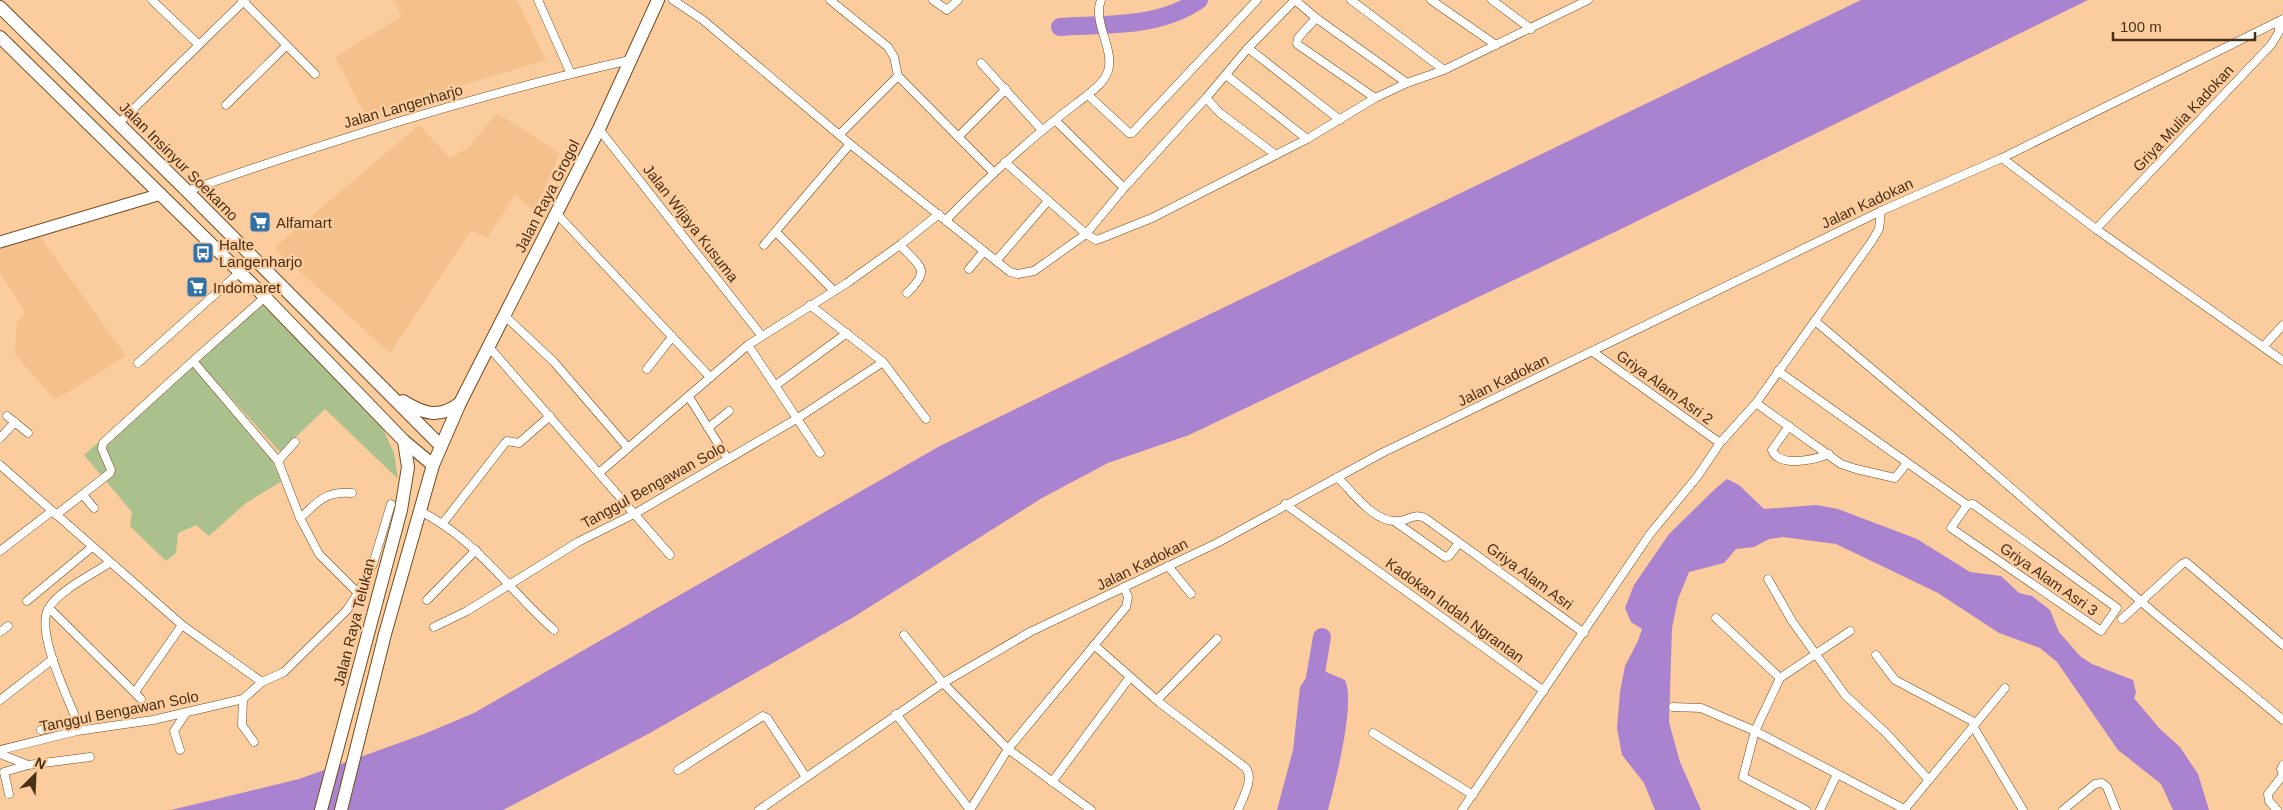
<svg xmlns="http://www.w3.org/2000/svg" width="2283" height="810" font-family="Arial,sans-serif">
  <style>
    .built { fill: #f4c18d }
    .green { fill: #aac08d }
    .water { fill: #a983cf }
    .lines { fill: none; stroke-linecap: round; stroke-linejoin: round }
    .river { stroke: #a983cf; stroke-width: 18 }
    .street-casing { stroke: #734b1d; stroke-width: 9 }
    .secondary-casing { stroke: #734b1d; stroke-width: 13 }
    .primary-casing { stroke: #734b1d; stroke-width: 14 }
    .street { stroke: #fff; stroke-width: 8 }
    .secondary { stroke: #fff; stroke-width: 11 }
    .primary { stroke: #fff; stroke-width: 12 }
    .labels { text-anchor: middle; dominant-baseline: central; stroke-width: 4.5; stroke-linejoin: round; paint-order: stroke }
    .street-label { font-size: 15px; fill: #483118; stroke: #fbcc9d }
    .poi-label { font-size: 15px; fill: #483118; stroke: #fbcc9d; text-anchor: start }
  </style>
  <rect width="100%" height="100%" fill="#fbcc9d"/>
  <g class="built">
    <polygon points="393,0 517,0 546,60 365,115 335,57 402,16"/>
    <polygon points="497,113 560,153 534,211 515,195 487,238 471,231 390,353 274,248 419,125 450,158 469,147"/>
    <polygon points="36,231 126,356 55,400 15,354 17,322 25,313 0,272 0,245"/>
  </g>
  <g class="green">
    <polygon points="257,300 378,418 394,453 398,479 325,409 280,452 195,358"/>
    <polygon points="190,362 267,451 282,481 246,503 209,536 196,525 178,533 176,553 166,561 130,526 132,512 84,455"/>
  </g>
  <g class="water">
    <polygon points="1861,0 2088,0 1619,230 1189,435 1108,463 1042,498 852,618 648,734 503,810 171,810 299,779 424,734 474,713 938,447 1177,330"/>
    <polygon points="1727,479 1739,485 1764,509 1816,505 1838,509 1917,539 1970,572 2001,576 2019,593 2032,596 2050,610 2059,632 2080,656 2092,664 2133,680 2136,693 2134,698 2159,728 2180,747 2198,774 2209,810 2173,810 2161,784 2118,750 2057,662 2040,648 1999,633 1938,593 1836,544 1783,537 1769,539 1754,547 1736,549 1724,563 1689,572 1678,599 1672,628 1669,722 1680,762 1701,810 1655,810 1644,783 1622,755 1617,728 1620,692 1625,666 1638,641 1642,629 1631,622 1625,608 1634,585 1669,534 1715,489"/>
    <path d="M 1324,671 L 1345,680 C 1356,703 1335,783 1328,810 L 1277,810 L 1293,750 L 1300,687 L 1308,675 Z"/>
  </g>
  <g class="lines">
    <g class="river">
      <path d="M 1060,27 C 1107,24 1159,28 1199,0"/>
      <polyline points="1312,696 1322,637"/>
    </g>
    <g class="street-casing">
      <g id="street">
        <polyline points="152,0 198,44"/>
        <polyline points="242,0 315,74"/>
        <polyline points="538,0 571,74"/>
        <polyline points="673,0 703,20 850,144 1010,272 1018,274 1034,271 1086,234 1124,188 1206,98 1248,48 1295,0 1316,18 1407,83"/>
        <polyline points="830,0 888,47 894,57 898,76 993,172"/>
        <polyline points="933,0 947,10 958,0"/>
        <polyline points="1351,0 1444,70"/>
        <polyline points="1431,0 1496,45"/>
        <polyline points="1492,0 1531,29"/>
        <polyline points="1316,18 1298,38 1297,44 1375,98"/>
        <polyline points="1248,48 1340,120"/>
        <polyline points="981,63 1042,130"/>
        <polyline points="1226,75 1307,139"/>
        <polyline points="1088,95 1129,133 1132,133 1257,0"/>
        <polyline points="1206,98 1220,113 1276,155"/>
        <polyline points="226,105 286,46"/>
        <polyline points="1055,120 1124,188"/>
        <polyline points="118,124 245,0"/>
        <polyline points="599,129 761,335"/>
        <polyline points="840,134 898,76"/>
        <polyline points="958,137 1006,89"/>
        <polyline points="2002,158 2096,229 2283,361"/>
        <polyline points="1005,162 1086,234 1096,240 1102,238 1152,218 1307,139 1375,98 1407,83 1444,70 1588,0"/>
        <path d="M 187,191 C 332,140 480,94 630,60"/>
        <polyline points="556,213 710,377"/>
        <path d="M 946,220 C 987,178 1029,139 1077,103 C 1087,95 1104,84 1108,71 C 1115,49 1092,22 1101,0"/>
        <polyline points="2096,229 2271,45 2279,32 2279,22"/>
        <polyline points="776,232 834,291"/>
        <polyline points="764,245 850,144"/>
        <path d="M 900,245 C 920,267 932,269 907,293"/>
        <polyline points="996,261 1048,201"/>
        <polyline points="969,269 984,251"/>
        <polyline points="810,305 883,362 926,419"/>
        <polyline points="505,316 554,362 628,448"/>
        <polyline points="1815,321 1954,438 2152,611 2283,720"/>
        <polyline points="748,345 820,453"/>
        <polyline points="489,347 670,555"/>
        <polyline points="2263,347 2283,325"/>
        <polyline points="1593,352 1720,443"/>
        <polyline points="138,363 240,272"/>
        <polyline points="647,369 672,337"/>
        <polyline points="1778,371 1967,505 1973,504 2117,608 2101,631 1951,528 1967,505"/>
        <polyline points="776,385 847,333"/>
        <polyline points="689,397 727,458"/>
        <polyline points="1756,403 1841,464 1856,469 1895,478 1907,463"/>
        <polyline points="7,416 28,433"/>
        <path d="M 1789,426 L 1772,450 C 1779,468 1814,460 1829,454"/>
        <polyline points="708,428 729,411"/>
        <polyline points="0,438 15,422"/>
        <polyline points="278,461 295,442"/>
        <polyline points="0,465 182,625 262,682 284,672 347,610 358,593 319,554 300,518 278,461 193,361 265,297"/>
        <polyline points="600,472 748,345 847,283 900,245 939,214"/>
        <path d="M 1337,477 C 1353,492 1374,524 1399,521 C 1410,520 1414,513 1425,518 L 1584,633"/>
        <polyline points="83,495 94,508"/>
        <polyline points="1285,504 1544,691"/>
        <path d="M 420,511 C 477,540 507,588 554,630"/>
        <polyline points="56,515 110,473 111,470 102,449 103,443 193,361"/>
        <path d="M 300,518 C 319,501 325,491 352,493"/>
        <polyline points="1394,521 1445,557 1449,556 1459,543"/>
        <polyline points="443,523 505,443 507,441 519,443 550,416"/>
        <polyline points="0,551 52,511"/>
        <polyline points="1168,566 1191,594"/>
        <polyline points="1768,579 1792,621 1845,695 1887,734 1928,779"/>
        <polyline points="358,593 373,564 391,504"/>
        <polyline points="427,600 476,550"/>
        <polyline points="27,601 92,547"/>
        <polyline points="49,608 141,699"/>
        <polyline points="1716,618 1780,678 1755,731 1743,777 1806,810"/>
        <polyline points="2122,619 2182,564 2186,562 2283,645"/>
        <polyline points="434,627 467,611 578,542 636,513 798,418 883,362"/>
        <polyline points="0,632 8,626"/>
        <polyline points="904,635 943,683 1008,749 1091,810"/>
        <path d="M 1094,645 L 1160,703 L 1246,768 C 1254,780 1243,797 1238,810"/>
        <polyline points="1876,655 1895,680 1976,723"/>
        <polyline points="1780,678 1850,631"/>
        <polyline points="135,692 182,625"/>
        <polyline points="0,700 53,659"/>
        <polyline points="1157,700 1217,639"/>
        <polyline points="1673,707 1701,708 1755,731 1906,810"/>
        <polyline points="896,714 970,810"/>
        <polyline points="1973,726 2023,810"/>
        <path d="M 41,730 L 73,724 L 76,719 C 67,695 36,633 48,609 C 59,590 92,575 109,563"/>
        <polyline points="1373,733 1473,795"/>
        <polyline points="254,742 242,725 243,699 262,682"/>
        <polyline points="0,750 77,731 153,720 243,699"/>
        <polyline points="180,750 174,731 186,713"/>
        <polyline points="0,754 28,765 90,757"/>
        <polyline points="678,770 763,716 767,718 806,777"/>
        <polyline points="1052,782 1130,677"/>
        <polyline points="9,794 4,772 28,765"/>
        <polyline points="759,810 943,683 1030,632 1217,543 1382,453 1881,211 2002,158 2283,19"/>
        <polyline points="970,810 1008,749 1126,607 1128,597 1124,587"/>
        <polyline points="1462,810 1650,534 1697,477 1720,443 1756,403 1872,241 1879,229 1881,211"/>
        <polyline points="1820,810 1837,774"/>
        <polyline points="1904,810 2005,688"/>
        <polyline points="2063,810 2095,784 2102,783 2107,787 2116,810"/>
        <polyline points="2277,810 2269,801 2268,794 2283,775 2281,769 2283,765"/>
      </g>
    </g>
    <g class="secondary-casing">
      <polyline id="secondary" points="0,242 161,194"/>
    </g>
    <g class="primary-casing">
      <g id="primary">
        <polyline points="0,7 187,191 441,446"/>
        <polyline points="0,37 259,291 404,441 433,465"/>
        <path d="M 403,401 C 424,414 439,419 460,403"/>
        <polyline points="321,810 401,510 408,467 404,441"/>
        <polyline points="341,810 385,634 433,465 460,403 599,129 658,0"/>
      </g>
    </g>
    <use href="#street" class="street"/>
    <use href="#secondary" class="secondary"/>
    <use href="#primary" class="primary"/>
  </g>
  <defs>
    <g id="supermarket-square" transform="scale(1.125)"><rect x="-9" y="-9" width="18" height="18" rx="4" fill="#3072a8" stroke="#fbcc9d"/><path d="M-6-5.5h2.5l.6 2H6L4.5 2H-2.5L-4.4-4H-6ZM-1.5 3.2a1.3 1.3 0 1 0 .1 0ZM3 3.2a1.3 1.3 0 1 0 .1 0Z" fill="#fff"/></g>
    <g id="bus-square" transform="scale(1.125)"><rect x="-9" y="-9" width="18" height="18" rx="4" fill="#3072a8" stroke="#fbcc9d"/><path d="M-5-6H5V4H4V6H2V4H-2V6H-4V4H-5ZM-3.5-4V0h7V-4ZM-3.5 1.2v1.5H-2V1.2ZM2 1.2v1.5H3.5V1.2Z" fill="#fff"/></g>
  </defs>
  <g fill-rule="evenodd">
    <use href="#supermarket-square" x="260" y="222"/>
    <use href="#bus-square" x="203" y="253"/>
    <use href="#supermarket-square" x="197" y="287"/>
  </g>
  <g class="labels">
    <g class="street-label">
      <text transform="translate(403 106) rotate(-16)">Jalan Langenharjo</text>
      <text transform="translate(2183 118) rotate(-47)">Griya Mulia Kadokan</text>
      <text transform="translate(179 161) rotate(45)">Jalan Insinyur Soekarno</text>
      <text transform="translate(547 196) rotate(-63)">Jalan Raya Grogol</text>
      <text transform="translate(1867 203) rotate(-25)">Jalan Kadokan</text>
      <text transform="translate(691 223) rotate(52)">Jalan Wijaya Kusuma</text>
      <text transform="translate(1503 380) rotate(-26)">Jalan Kadokan</text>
      <text transform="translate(1665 387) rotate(36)">Griya Alam Asri 2</text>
      <text transform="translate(653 485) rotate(-29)">Tanggul Bengawan Solo</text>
      <text transform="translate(1142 564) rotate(-26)">Jalan Kadokan</text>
      <text transform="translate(1530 576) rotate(36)">Griya Alam Asri</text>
      <text transform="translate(2049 579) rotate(35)">Griya Alam Asri 3</text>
      <text transform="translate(1455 610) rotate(36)">Kadokan Indah Ngrantan</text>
      <text transform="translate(354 622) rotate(-76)">Jalan Raya Telukan</text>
      <text transform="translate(119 711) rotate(-11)">Tanggul Bengawan Solo</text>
    </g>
    <g class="poi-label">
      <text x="276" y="222">Alfamart</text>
      <text x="219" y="244">Halte<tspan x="219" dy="17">Langenharjo</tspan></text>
      <text x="213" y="287">Indomaret</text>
    </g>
  </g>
  <g transform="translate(35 775) rotate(24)" stroke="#fbcc9d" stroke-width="4" paint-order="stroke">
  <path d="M0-4L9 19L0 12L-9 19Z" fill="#483118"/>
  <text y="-8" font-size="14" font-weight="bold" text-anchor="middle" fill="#483118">N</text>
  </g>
  <path d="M2113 32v8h142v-8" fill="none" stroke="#483118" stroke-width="2.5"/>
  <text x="2120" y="32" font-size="15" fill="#483118" stroke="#fbcc9d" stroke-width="4" paint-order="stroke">100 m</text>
</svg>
